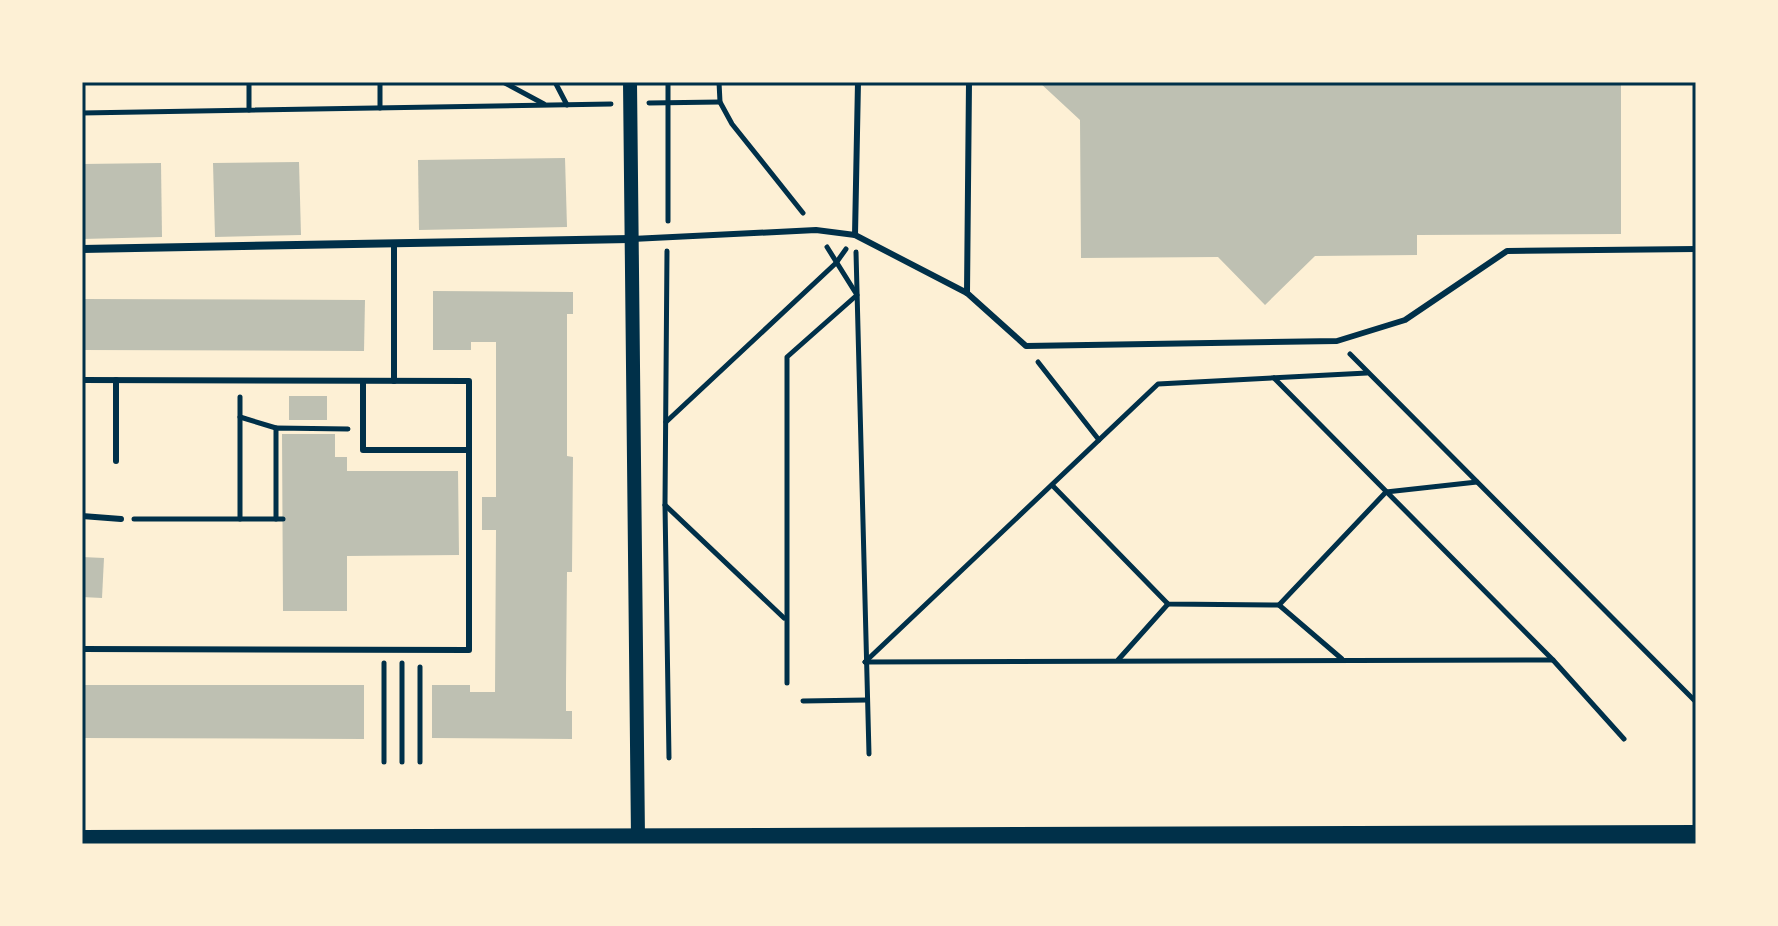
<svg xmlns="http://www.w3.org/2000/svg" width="1778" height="926" font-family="Lato,sans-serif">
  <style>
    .building { fill: #bec0b2 }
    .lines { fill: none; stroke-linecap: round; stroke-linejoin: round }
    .path { stroke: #003049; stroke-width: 5 }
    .service { stroke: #003049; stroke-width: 6 }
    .minor { stroke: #003049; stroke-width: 8 }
    .tertiary { stroke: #003049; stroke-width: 14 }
    .primary { stroke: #003049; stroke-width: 20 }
    .neatline { fill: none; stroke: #003049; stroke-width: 3 }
  </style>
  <rect width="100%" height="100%" fill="#fdf0d5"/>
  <g class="building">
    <polygon points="1039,82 1621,82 1621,234 1417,235 1417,255 1315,256 1265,305 1218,257 1081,258 1080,120"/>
    <polygon points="565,158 567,227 419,230 418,160"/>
    <polygon points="299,162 301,235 215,237 213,163"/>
    <polygon points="161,163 162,237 82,239 82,164"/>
    <polygon points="433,291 573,292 573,314 567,314 567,456 573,457 572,572 567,572 566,683 566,711 572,711 572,739 432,738 432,685 470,685 470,692 495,692 496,530 482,530 482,497 496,497 496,342 471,342 471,350 433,350"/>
    <polygon points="82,299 365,300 364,351 82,350"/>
    <rect x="289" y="396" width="38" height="24"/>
    <polygon points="282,434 335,434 335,457 347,457 347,471 458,471 459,555 347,556 347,611 283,611"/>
    <polygon points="82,557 104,558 102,598 82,597"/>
    <polygon points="82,685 364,685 364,739 82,738"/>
  </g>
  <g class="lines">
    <g class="path">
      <polyline points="249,82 249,110"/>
      <polyline points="380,82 380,108"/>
      <polyline points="503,82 544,104"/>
      <polyline points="555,82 567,105"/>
      <polyline points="719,82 720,102 732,124 803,213"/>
      <polyline points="649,103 720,102"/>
      <polyline points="82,113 611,104"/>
      <polyline points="668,221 668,82"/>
      <polyline points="667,251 665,505 669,758"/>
      <polyline points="856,252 869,754"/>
      <polyline points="1350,354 1696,702"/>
      <polyline points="1038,362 1099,440"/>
      <polyline points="1274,378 1553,660 1624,739"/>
      <polyline points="240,417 276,428"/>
      <polyline points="666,422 836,263 846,249"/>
      <polyline points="1052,485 1168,604 1279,605 1386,492 1477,482"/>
      <polyline points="665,505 784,618"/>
      <polyline points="134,519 283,519"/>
      <polyline points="240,519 240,397"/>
      <polyline points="276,519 276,428 348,429"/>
      <polyline points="1279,605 1342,659"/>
      <polyline points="1118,660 1168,604"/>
      <polyline points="865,662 1553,660"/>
      <polyline points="865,662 1158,384 1367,373"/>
      <polyline points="787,683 787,357 857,295 827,247"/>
      <polyline points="803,701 867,700"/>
      <polyline points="384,762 384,663"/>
      <polyline points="402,762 402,663"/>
      <polyline points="420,762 420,667"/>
    </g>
    <g class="service">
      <polyline points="855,235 858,82"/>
      <polyline points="632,239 816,230 855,235 967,293 1026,346 1337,341 1405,320 1507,251 1696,249"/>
      <polyline points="967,293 969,82"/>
      <polyline points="82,380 469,381 469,650 82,649"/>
      <polyline points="363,381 363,450 469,450"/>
      <polyline points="394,381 394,243"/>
      <polyline points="116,461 116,380"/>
      <polyline points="82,516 121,519"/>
    </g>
    <polyline class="minor" points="82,249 630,239"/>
    <polyline class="tertiary" points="630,82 638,839"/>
    <polyline class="primary" points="82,840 1696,835"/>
  </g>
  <rect width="1778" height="926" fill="none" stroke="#fdf0d5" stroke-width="168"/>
  <rect x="84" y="84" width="1610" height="758" class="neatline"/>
</svg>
